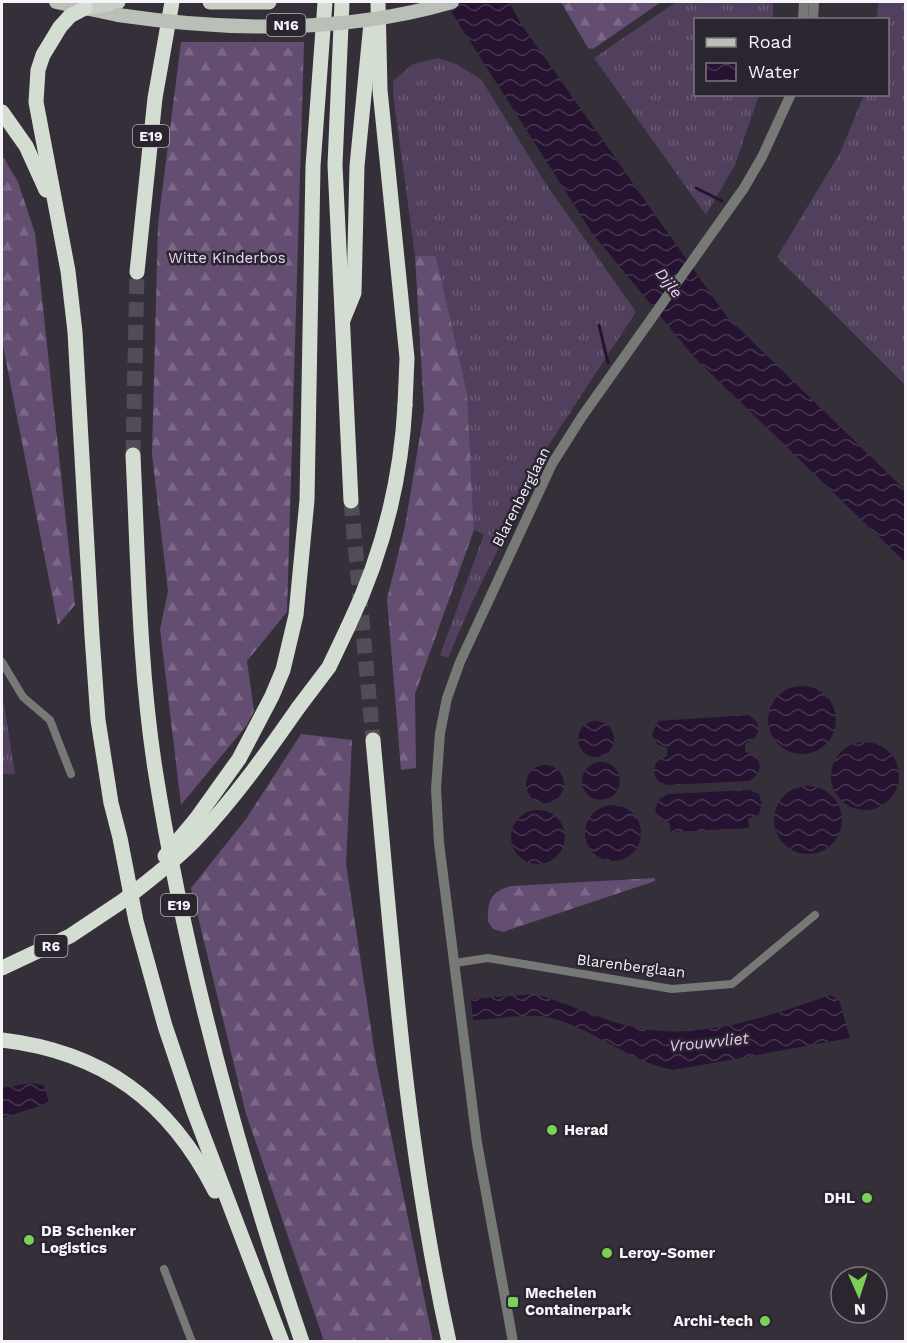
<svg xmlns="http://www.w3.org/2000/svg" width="907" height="1343" font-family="'Work Sans',sans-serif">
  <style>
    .grass { fill: url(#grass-tufts) }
    .forest { fill: url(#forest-firs) }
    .water { fill: url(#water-waves) }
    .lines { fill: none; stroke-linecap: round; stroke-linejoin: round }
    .stream { stroke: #261331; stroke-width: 3 }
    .motorway-tunnel { stroke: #514c55; stroke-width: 15; stroke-dasharray: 15 8; stroke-linecap: butt }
    .minor { stroke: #767975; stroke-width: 8 }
    .tertiary { stroke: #767975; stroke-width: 10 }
    .primary { stroke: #bac0b7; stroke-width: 14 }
    .trunk { stroke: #c7cec4; stroke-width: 15 }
    .motorway { stroke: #d4ddd1; stroke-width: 15 }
    .primary-bridge { stroke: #bac0b7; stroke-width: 14 }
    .motorway-bridge { stroke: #d4ddd1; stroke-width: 15 }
    .poi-dot { fill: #7bd155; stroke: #2a252e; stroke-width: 2 }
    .labels { text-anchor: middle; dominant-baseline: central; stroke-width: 5; stroke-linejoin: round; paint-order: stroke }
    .shield { fill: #2a252e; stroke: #b9b5bc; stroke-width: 1.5 }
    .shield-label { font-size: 14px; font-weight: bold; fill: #f6f3f9 }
    .park-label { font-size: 15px; fill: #ecd6fb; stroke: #2a252e }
    .street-label { font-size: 15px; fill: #f6f3f9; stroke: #2a252e }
    .poi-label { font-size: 15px; font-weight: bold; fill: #f6f3f9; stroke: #2a252e; text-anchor: start }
    .water-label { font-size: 16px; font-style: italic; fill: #e6c9f9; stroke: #2a252e }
  </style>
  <defs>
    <pattern id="grass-tufts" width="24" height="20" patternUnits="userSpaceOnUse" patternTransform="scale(1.5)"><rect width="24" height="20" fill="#513f5e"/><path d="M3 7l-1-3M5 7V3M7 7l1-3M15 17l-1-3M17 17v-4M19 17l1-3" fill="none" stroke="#6b5b76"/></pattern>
    <pattern id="forest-firs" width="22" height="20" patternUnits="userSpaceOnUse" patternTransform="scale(1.5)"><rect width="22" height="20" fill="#634e71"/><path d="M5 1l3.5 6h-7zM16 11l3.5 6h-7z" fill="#7a6886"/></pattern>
    <pattern id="water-waves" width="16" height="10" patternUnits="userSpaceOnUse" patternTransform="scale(1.5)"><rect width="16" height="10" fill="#261331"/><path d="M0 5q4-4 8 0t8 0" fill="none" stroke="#463650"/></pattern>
  </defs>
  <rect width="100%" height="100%" fill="#342f38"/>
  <g class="grass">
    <polygon points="676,2 773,2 773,19 696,20 696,94 759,95 735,165 706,215 594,58"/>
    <polygon points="878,2 905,2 905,385 777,257 840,153 864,95 888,94 888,20 877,19"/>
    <polygon points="438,58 456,64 481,79 546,184 636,312 548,446 470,607 448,658 440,655 484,534 474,530 467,392 436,256 415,256 393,95 393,81 413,64"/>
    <polygon points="2,700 4,704 15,774 2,774"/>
  </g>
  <g class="forest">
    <polygon points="561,2 661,2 593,49 588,48"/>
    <polygon points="181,42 304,42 287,612 247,661 254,711 247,725 181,805 160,629 168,591 152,455 158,224"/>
    <polygon points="2,155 18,182 35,233 75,605 58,625 2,341"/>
    <polygon points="415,256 436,256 467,392 474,530 415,694 416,768 401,770 387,599 405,526 424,411"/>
    <polygon points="301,734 352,740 346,864 376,1061 433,1341 324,1341 246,1114 191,888 246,819"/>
    <path d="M 655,878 L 655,881 L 503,932 L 493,929 L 488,921 C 487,900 491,892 511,886 Z"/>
  </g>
  <g class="water">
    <polygon points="445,2 509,2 521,24 727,317 905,490 905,562 694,357 592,233"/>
    <circle cx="802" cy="720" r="34"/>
    <path d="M 748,715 C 758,720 761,727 756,737 L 745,744 L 745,752 C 763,755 765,774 748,781 L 667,785 L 658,781 C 650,769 655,760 667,756 L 667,748 L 657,744 L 652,734 L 658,721 Z"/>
    <circle cx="596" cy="739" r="18"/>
    <circle cx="865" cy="776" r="34"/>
    <circle cx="601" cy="781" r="19"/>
    <circle cx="545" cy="784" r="19"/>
    <circle cx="808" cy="820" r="34"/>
    <polygon points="749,790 759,794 762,804 759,814 748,819 749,828 671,832 670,823 660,819 655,811 658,800 668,794"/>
    <circle cx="613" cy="833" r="28"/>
    <circle cx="538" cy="837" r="27"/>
    <path d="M 534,994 C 566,1002 594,1017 625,1025 C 692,1044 767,1017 830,995 L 839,1000 L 850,1038 L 674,1070 C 628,1062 593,1027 547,1017 C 527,1013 494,1019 473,1020 L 471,999 Z"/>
    <polygon points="30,1083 44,1085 49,1103 2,1118 2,1088"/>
  </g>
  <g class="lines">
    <g class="stream">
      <polyline points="696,188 722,201"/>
      <polyline points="599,325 608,363"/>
    </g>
    <g class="motorway-tunnel">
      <polyline points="133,455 137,272"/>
      <polyline points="351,501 373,740"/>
    </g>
    <g class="minor">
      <polyline points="2,662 23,697 50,720 71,774"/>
      <polyline points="455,963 488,958 672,989 732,984 815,915"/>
      <polyline points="164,1269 192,1342"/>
    </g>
    <g class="tertiary">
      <polyline points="803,20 804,2"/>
      <polyline points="813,20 814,2"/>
      <polyline points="513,1342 477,1143 439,843 436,789 440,733 447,698 460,662 552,464 581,418 744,188 762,157 791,94"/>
    </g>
    <polyline class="primary" points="56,2 118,15"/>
    <g class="trunk">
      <polyline points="210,2 269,2"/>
      <polyline points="85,8 118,2"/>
    </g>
    <g class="motorway">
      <polyline points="342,2 335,165 351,501"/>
      <polyline points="378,2 380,90 407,358 405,405"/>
      <polyline points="85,8 70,16 60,27 43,55 38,70 36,102 68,271 75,332 92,636 98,720 111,803 120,838 136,921 165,1026 193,1109 282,1342"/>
      <polyline points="2,112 26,146 46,190"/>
      <polyline points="137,272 155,98 172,2"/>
      <polyline points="343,320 354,293 357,166 371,23"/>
      <path d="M 133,455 C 138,559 139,665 155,769 C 186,964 238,1154 302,1342"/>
      <polyline points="298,708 329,667 348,627"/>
      <path d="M 373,740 C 392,941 405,1144 449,1342"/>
      <polyline points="196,819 239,759 272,696 283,670 296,615 307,500 313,166 325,2"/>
      <polyline points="2,968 70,936 124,900"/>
      <path d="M 2,1040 C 103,1052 169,1101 215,1191"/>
    </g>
    <path class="primary-bridge" d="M 118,15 C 227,31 346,33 452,2"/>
    <g class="motorway-bridge">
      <path d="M 348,627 C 381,558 401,481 405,405"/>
      <polyline points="165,856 196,819"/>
      <path d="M 124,900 C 148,881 174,862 195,840 C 234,799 266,754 298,708"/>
    </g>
  </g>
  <g class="poi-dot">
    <circle cx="552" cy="1130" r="6"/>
    <circle cx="867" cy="1198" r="6"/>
    <circle cx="29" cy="1240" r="6"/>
    <circle cx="607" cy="1253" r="6"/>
    <rect x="507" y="1296" width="12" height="12" rx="3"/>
    <circle cx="765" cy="1321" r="6"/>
  </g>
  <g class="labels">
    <g class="shield">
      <rect x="266.5" y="14" width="39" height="22" rx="4.5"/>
      <rect x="133" y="125" width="36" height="22" rx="4.5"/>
      <rect x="161" y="894" width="36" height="22" rx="4.5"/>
      <rect x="34.5" y="935" width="33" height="22" rx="4.5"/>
    </g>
    <g class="shield-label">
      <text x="286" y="25">N16</text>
      <text x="151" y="136">E19</text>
      <text x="179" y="905">E19</text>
      <text x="51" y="946">R6</text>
    </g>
    <g class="park-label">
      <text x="227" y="258">Witte Kinderbos</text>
    </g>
    <g class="street-label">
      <text transform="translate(521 497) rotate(-63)">Blarenberglaan</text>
      <text transform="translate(631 966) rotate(7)">Blarenberglaan</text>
    </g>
    <g class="poi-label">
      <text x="564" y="1130">Herad</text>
      <text x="855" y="1198" text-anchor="end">DHL</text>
      <text x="41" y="1231">DB Schenker<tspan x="41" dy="17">Logistics</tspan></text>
      <text x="619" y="1253">Leroy-Somer</text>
      <text x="525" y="1293">Mechelen<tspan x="525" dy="17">Containerpark</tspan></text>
      <text x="753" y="1321" text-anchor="end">Archi-tech</text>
    </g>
    <g class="water-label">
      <text transform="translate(669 283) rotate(52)">Dijle</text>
      <text transform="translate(709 1042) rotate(-6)">Vrouwvliet</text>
    </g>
  </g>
  <rect width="907" height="1343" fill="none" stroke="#f6f3f9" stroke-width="6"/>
  <rect x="694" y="18" width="195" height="78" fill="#2a252e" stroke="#7c777f" stroke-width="1.5"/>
  <rect x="706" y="38" width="30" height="9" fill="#bac0b7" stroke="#7c777f" stroke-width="1.5"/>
  <text x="748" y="48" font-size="18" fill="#f6f3f9">Road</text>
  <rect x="706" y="63" width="30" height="18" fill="url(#water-waves)" stroke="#7c777f" stroke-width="1.5"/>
  <text x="748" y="78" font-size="18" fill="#f6f3f9">Water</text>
  <g transform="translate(859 1295) rotate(177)"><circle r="28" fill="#2a252e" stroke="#7c777f" stroke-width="1.5"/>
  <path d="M0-4.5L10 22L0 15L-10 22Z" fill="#7bd155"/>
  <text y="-9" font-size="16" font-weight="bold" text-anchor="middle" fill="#f6f3f9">N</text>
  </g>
</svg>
